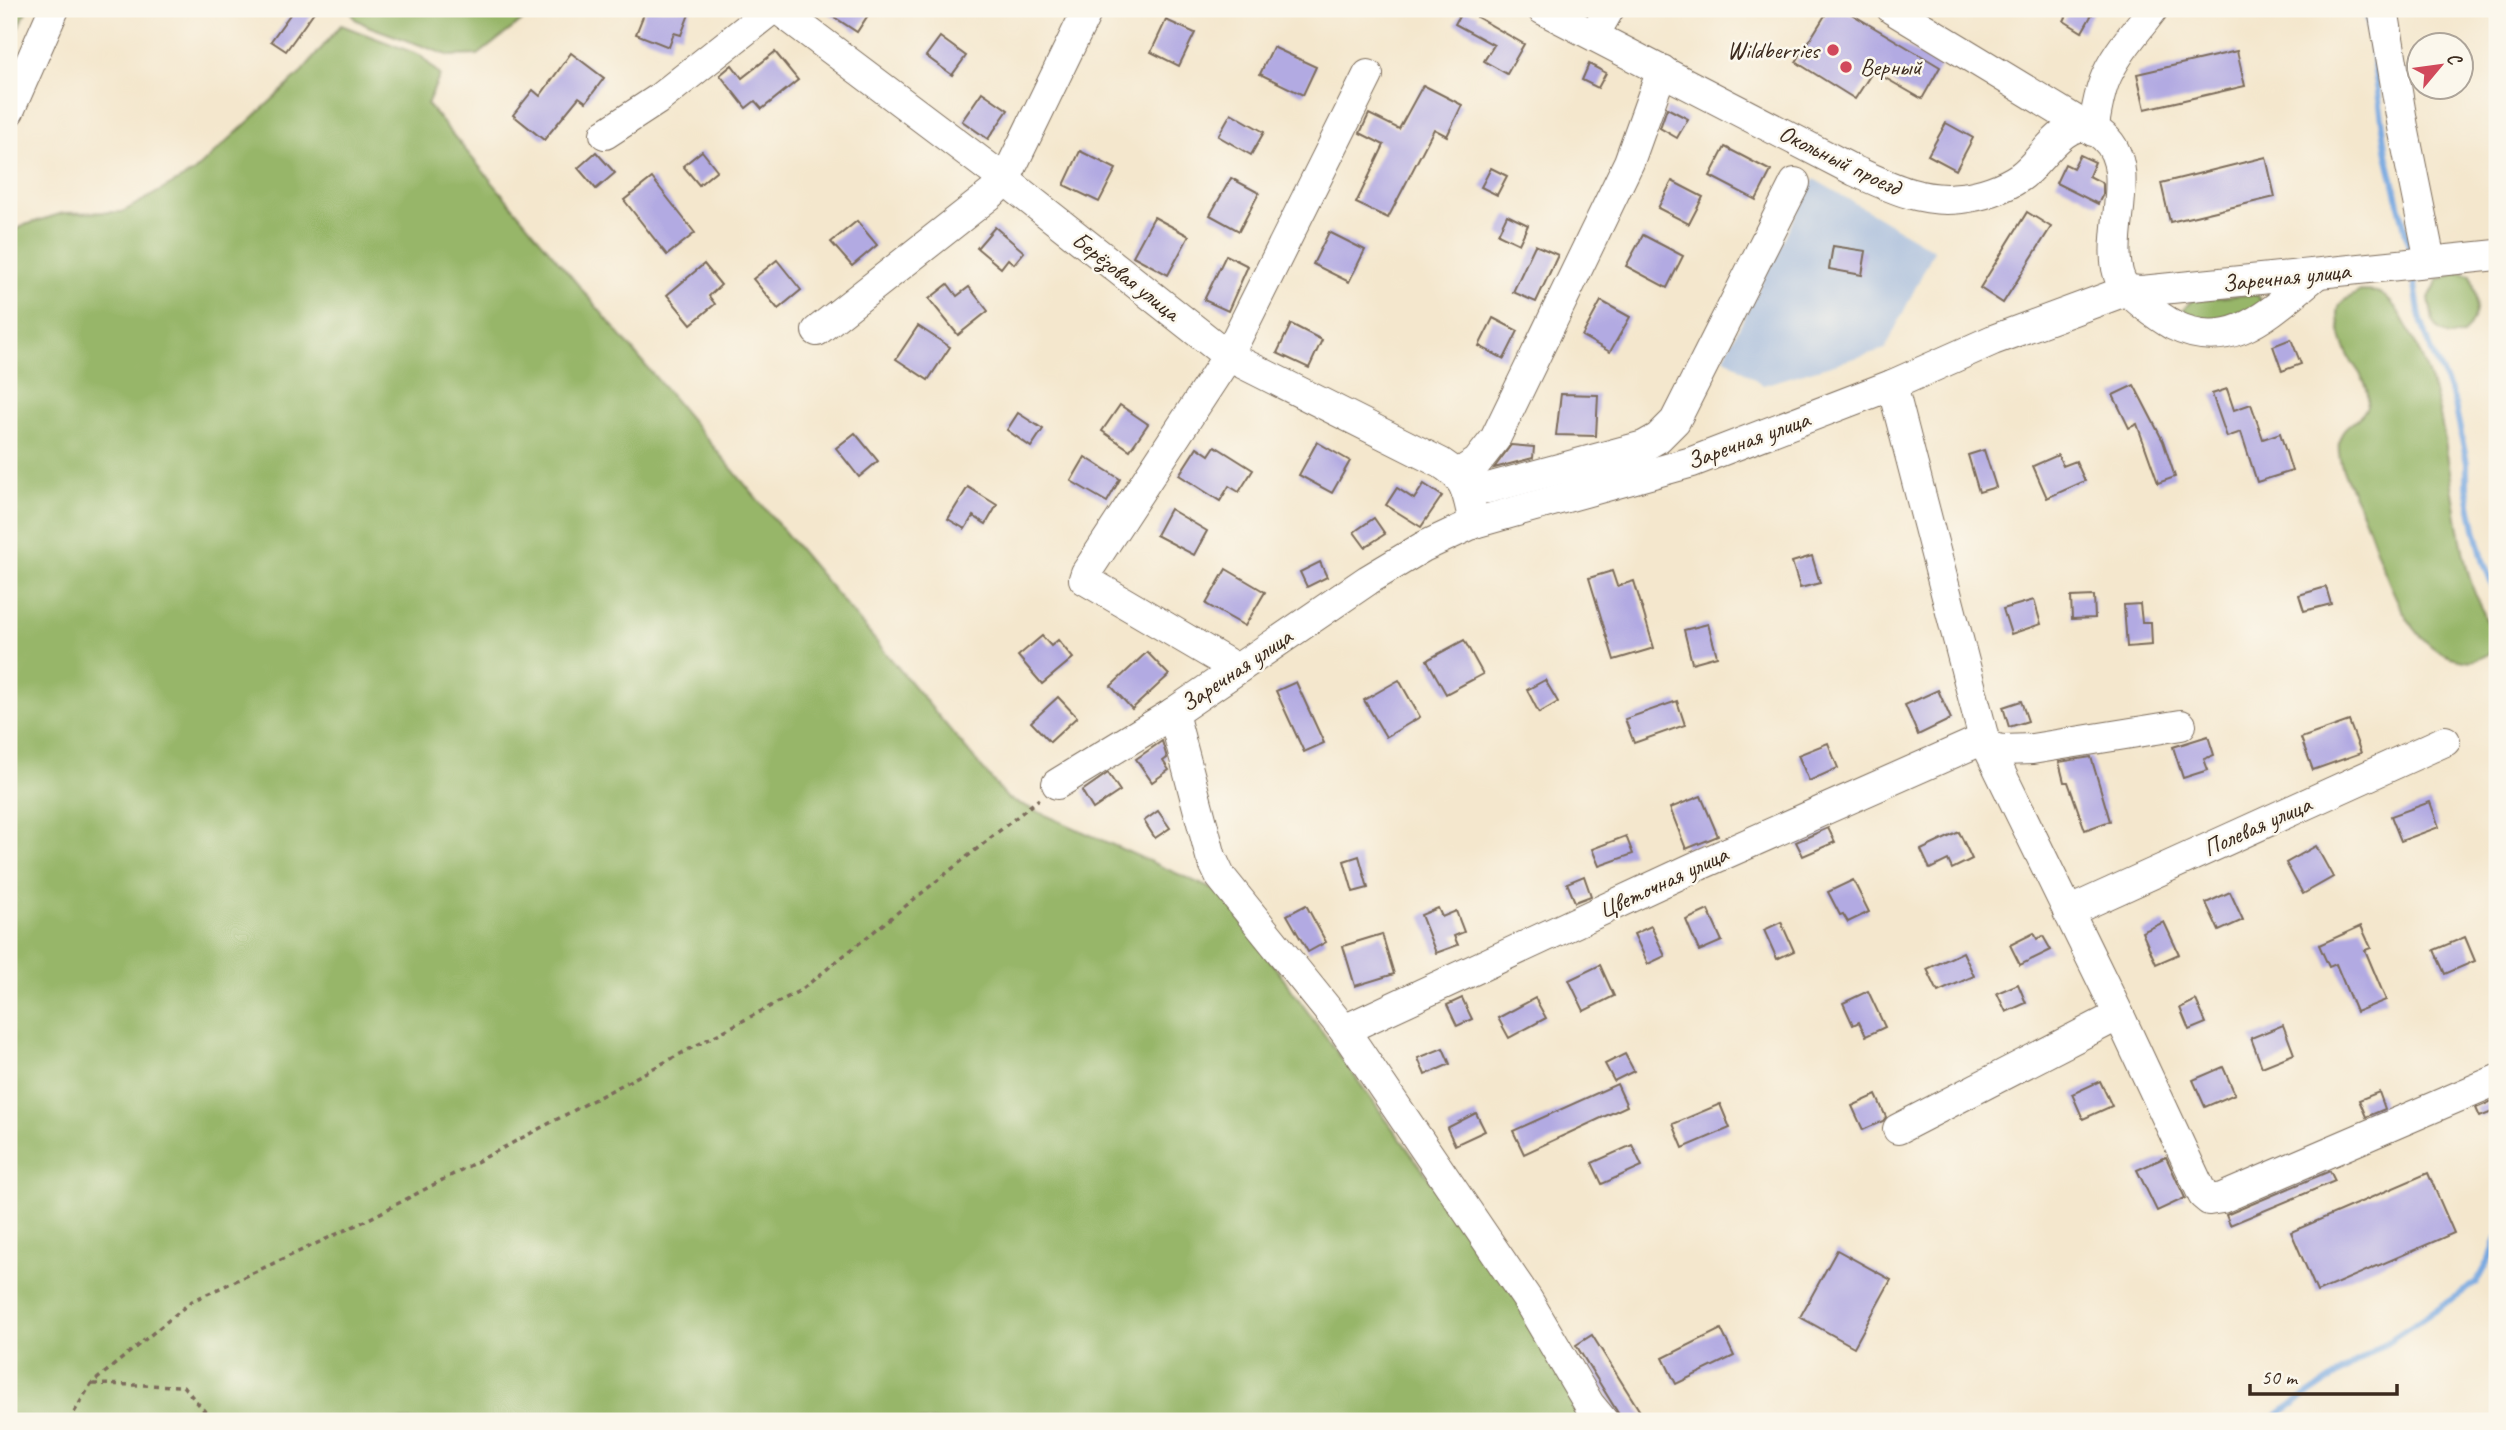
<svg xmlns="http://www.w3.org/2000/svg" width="2506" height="1430" font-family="Caveat,sans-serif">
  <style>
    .industrial { fill: #b5c6de }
    .forest { fill: #97b669; stroke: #697044; stroke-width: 2 }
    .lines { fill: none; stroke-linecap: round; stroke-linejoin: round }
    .stream { stroke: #76a7e0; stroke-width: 6 }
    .building { fill: #b2aae2 }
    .minor-casing { stroke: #7c6c5b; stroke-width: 32 }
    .path { stroke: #7c6c5b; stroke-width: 3.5; stroke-dasharray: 5 5; stroke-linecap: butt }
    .minor { stroke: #fff; stroke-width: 30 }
    .poi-dot { fill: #d1495b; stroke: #fbf7ec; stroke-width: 2.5 }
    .labels { text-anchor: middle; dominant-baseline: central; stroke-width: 5; stroke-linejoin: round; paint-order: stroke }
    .poi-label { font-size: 24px; fill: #3b2a1e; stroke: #fbf7ec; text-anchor: end }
    .street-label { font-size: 24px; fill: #3b2a1e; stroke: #fbf7ec }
  </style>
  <rect width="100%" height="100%" fill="#fbf7ec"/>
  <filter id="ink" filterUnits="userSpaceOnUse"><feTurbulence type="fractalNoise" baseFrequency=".0143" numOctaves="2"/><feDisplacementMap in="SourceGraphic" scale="14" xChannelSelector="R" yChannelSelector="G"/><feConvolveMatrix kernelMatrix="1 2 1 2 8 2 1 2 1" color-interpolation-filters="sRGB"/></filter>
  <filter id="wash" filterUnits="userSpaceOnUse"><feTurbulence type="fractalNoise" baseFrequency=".00686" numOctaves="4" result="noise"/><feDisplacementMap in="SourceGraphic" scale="28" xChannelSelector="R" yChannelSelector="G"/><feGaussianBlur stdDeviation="1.57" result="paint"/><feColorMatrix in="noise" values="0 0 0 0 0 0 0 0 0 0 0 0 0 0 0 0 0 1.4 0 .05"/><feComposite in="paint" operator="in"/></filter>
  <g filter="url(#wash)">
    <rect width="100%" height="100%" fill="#f4e7cd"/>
    <polygon class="industrial" points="1814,179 1934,250 1885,349 1763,385 1724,357"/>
    <g class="forest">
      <polygon points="9,9 27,9 9,47"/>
      <polygon points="350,9 537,9 478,55 450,56 368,26 355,19"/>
      <polygon points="341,25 420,55 440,75 427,104 1007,798 1221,893 1606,1421 9,1421 9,234 25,225 63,213 122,212 194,172 299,75"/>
      <path d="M 2459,272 L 2471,275 C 2478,301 2481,314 2463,335 L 2449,336 L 2439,330 L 2433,321 L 2429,298 L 2438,280 Z"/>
      <path d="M 2360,291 C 2367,292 2376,290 2381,294 C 2394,302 2400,315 2407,327 C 2453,408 2446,491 2469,576 C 2476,601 2495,627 2490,653 C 2474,663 2469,662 2451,657 C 2403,642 2381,560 2364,517 C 2355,494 2336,467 2339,442 C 2342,420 2370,422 2368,395 C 2367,382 2359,372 2352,362 C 2343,347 2339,334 2338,317 C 2338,311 2338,307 2342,302 C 2347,298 2355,295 2360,291 Z"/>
      <polygon points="2257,294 2261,302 2259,313 2200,324 2183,310 2192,300"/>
    </g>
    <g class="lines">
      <g class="stream">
        <polyline points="2366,9 2387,154 2411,255"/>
        <polyline points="2413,273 2420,317 2432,352 2454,400 2467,463 2467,488 2475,529 2483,560 2497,597"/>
        <polyline points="2268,1421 2476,1283 2492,1253 2497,1238"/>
      </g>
    </g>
    <g id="blocks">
      <g class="building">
        <polygon points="294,9 316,9 286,51 271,41"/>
        <polygon points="646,9 691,9 681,35 674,33 669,47 636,34"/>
        <polygon points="822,9 872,9 857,32"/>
        <polygon points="1463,9 1478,15 1477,17 1524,44 1507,74 1484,61 1494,45 1455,24"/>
        <polygon points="1829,9 1843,9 1940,67 1922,99 1873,71 1855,99 1796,62"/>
        <polygon points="2070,9 2095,9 2082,32 2064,21"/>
        <polygon points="1166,20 1195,33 1179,66 1151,52"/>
        <polygon points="940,37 966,56 952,75 926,56"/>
        <polygon points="1273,47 1316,67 1303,95 1260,74"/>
        <polygon points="2237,51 2245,86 2145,109 2137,74"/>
        <polygon points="775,52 798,80 762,109 755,101 746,108 720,75 732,65 742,78"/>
        <polygon points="571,53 604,78 586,102 579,97 544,140 513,115 533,90 540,96"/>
        <polygon points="1589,64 1606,73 1598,88 1582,80"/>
        <polygon points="1423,85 1462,105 1447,136 1434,129 1388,218 1356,203 1384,145 1360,133 1369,114 1399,129"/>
        <polygon points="982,92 1008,110 988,139 962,121"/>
        <polygon points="1667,108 1688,119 1677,138 1660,128"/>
        <polygon points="1231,113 1264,132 1251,155 1218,136"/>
        <polygon points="1946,123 1973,138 1956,170 1928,155"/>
        <polygon points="1725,147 1771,171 1756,200 1710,176"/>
        <polygon points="702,151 717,170 699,185 683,166"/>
        <polygon points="1080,151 1116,169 1099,202 1064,185"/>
        <polygon points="596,152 615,173 596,189 578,168"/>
        <polygon points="2080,155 2095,162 2089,176 2103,183 2103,194 2098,204 2056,183 2065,164 2073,168"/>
        <polygon points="2266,157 2275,197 2170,222 2161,183"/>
        <polygon points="1491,168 1507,176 1497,195 1481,187"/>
        <polygon points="652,178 695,233 667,255 624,200"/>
        <polygon points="1231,178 1259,193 1239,231 1210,215"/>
        <polygon points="1672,181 1703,197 1689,224 1658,208"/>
        <polygon points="2027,212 2051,227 2003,303 1980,288"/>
        <polygon points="1507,215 1528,225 1519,244 1498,234"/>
        <polygon points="1154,217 1189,236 1168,275 1133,256"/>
        <polygon points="857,221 877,245 852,266 831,242"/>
        <polygon points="995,227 1024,252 1014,264 1008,259 1001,268 977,248"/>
        <polygon points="1329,232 1365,250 1349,282 1313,264"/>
        <polygon points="1643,235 1683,256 1667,288 1626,266"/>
        <polygon points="1535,245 1558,255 1536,302 1513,292"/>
        <polygon points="1833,246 1866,251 1862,275 1829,269"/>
        <polygon points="1226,255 1248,266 1228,311 1204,300"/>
        <polygon points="777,260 801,290 778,309 753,279"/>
        <polygon points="704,264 721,285 709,296 715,304 691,324 667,295"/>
        <polygon points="948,284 957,296 969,287 988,311 958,335 929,299"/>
        <polygon points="1601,301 1630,317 1610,352 1582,336"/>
        <polygon points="1493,318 1518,331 1504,359 1479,346"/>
        <polygon points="1291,324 1322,340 1309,368 1277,353"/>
        <polygon points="918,326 950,347 928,380 896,359"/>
        <polygon points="2291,339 2301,364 2282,371 2273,346"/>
        <polygon points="2134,385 2163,441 2175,477 2158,483 2137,424 2129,428 2113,395"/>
        <polygon points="2227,389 2234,410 2251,404 2263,439 2280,433 2292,471 2257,482 2241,432 2227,437 2212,394"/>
        <polygon points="1561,394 1598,395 1596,436 1556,435"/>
        <polygon points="1120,405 1148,424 1130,450 1102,431"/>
        <polygon points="1018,413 1043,429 1031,447 1007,430"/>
        <polygon points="855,433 878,461 859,477 836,448"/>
        <polygon points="1317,442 1350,461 1332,493 1299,475"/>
        <polygon points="1511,445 1534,447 1533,458 1494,468"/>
        <polygon points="1215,446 1253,470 1239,492 1229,486 1220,501 1179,475 1197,447 1209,455"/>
        <polygon points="1984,450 1996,487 1979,492 1968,455"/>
        <polygon points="2058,455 2063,466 2076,461 2085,481 2047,498 2033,466"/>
        <polygon points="1085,457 1120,479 1107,502 1071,481"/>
        <polygon points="1424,484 1442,496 1421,527 1386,505 1397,488 1414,499"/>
        <polygon points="968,487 997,505 986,524 973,516 965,529 948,519"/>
        <polygon points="1170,509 1207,531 1194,555 1156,535"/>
        <polygon points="1374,518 1385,534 1365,547 1354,532"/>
        <polygon points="1812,556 1820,583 1800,588 1792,562"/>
        <polygon points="1320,562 1327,577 1307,587 1300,572"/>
        <polygon points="1226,569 1265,592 1245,626 1206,604"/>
        <polygon points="1612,571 1617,586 1634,581 1654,648 1614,660 1589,578"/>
        <polygon points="2326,587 2331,604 2304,611 2299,595"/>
        <polygon points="2094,596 2095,618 2072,619 2071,597"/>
        <polygon points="2034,600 2041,624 2011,634 2003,609"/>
        <polygon points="2140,604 2142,622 2151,622 2152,645 2127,647 2124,605"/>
        <polygon points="1708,624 1717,656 1692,663 1684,630"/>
        <polygon points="1042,636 1051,646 1058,640 1073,658 1042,684 1018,656"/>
        <polygon points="1464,640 1483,674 1446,694 1427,660"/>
        <polygon points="1147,652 1169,675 1132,709 1111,686"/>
        <polygon points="1399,680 1420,717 1386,737 1364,700"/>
        <polygon points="1545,680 1558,702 1539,713 1527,690"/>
        <polygon points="1296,682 1324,743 1304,752 1276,691"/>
        <polygon points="1938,690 1951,719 1918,735 1905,705"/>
        <polygon points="1058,697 1077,717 1050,742 1031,722"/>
        <polygon points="1677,701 1685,725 1634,743 1625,719"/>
        <polygon points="2021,701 2028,721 2009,727 2003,707"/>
        <polygon points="2349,721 2361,753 2313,770 2301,738"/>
        <polygon points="2208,736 2214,755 2204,759 2208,770 2183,778 2173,747"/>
        <polygon points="1162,741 1167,758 1163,761 1169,770 1152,782 1136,759"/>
        <polygon points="1828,743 1838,768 1809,781 1798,755"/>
        <polygon points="2091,757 2110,821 2085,830 2068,782 2064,782 2059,762"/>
        <polygon points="1108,773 1120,791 1093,809 1082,791"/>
        <polygon points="1701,796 1718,836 1686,849 1670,808"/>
        <polygon points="2430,802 2439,827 2401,841 2391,816"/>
        <polygon points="1158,811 1170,828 1155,838 1144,821"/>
        <polygon points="1828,828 1835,842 1803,856 1796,842"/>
        <polygon points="1959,832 1972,859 1952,869 1948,860 1930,869 1921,850"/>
        <polygon points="1626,836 1633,854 1599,866 1592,849"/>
        <polygon points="2316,846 2333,877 2303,894 2286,863"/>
        <polygon points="1359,856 1368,888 1353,892 1344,861"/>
        <polygon points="1584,876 1591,896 1575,902 1567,883"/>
        <polygon points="1853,880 1869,912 1848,922 1843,914 1840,915 1828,892"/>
        <polygon points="2230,892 2243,920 2219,931 2206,903"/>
        <polygon points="1306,905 1326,942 1308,952 1287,915"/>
        <polygon points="1438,908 1442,917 1456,911 1464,932 1454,936 1458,945 1436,953 1421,915"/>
        <polygon points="1708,910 1722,941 1699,951 1686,920"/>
        <polygon points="1781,922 1794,951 1777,959 1764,930"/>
        <polygon points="2164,922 2179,954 2156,964 2142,932"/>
        <polygon points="1651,926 1665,956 1648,964 1634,934"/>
        <polygon points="2361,926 2371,948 2365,950 2386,1000 2356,1012 2336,964 2329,967 2319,945"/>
        <polygon points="2034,933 2037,939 2043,936 2051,950 2020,965 2010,945"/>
        <polygon points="1382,934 1394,974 1355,986 1343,946"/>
        <polygon points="2465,937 2475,961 2445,974 2434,950"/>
        <polygon points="1963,952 1974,976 1938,992 1927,969"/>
        <polygon points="1600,965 1614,996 1584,1011 1569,980"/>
        <polygon points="2018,984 2026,1003 2006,1012 1997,993"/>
        <polygon points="1868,991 1885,1027 1866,1036 1859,1022 1853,1025 1843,1003"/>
        <polygon points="1462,998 1472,1019 1457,1026 1447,1005"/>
        <polygon points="1535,998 1546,1018 1509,1038 1498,1018"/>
        <polygon points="2196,1000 2206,1023 2189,1030 2180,1008"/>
        <polygon points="2283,1025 2294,1054 2262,1067 2251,1038"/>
        <polygon points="1443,1048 1450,1064 1425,1075 1418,1058"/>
        <polygon points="1625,1054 1634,1071 1614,1081 1605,1064"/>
        <polygon points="2223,1067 2235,1094 2205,1107 2193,1080"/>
        <polygon points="2100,1081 2112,1106 2083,1119 2072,1094"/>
        <polygon points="1617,1084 1627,1106 1524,1154 1513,1131"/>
        <polygon points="2379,1092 2385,1109 2366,1117 2359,1100"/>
        <polygon points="1876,1095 1886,1117 1883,1121 1863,1130 1852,1106"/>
        <polygon points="2497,1099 2497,1110 2480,1117 2476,1108"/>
        <polygon points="1720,1104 1730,1128 1683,1148 1673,1124"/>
        <polygon points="1476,1113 1485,1131 1455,1145 1447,1128"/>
        <polygon points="1632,1145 1642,1166 1602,1184 1592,1163"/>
        <polygon points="2166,1157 2185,1198 2157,1211 2137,1170"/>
        <polygon points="2330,1171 2335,1181 2230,1225 2226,1215"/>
        <polygon points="2428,1173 2454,1233 2317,1292 2291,1232"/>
        <polygon points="1837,1250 1891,1280 1854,1347 1800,1317"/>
        <polygon points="1721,1329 1734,1356 1676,1384 1663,1358"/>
        <polygon points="1592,1335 1646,1421 1623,1421 1576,1345"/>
      </g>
    </g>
  </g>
  <g filter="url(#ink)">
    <use href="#blocks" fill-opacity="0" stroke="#7c6c5b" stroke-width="2"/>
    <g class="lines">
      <g class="minor-casing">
        <g id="minor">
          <path d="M 778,9 L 1005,180 L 1228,356 L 1441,463 C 1468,480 1467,493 1474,523"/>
          <path d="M 1542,9 L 1855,171 C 1890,187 1921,203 1961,198 C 1981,196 2004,188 2020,177 C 2045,160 2069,104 2104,137 C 2141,170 2102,241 2121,281 C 2128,295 2159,317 2173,325 C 2233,355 2273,309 2317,274"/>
          <polyline points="1892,9 2088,128"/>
          <polyline points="2383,9 2403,127 2430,261"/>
          <polyline points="1594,35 1609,9"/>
          <polyline points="9,111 54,9"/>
          <path d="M 2093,131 C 2096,114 2098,98 2104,82 C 2114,55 2136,32 2153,9"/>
          <polyline points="605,134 657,100 772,9"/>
          <polyline points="817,331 991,194 1005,180 1088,9"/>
          <polyline points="1892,385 1984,739 2119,1015 2203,1195 2209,1200 2222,1198 2497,1080"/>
          <polyline points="1458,474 1477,462 1495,439 1629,162 1662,70"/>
          <polyline points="1466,490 1488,488 1644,446 1658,438 1675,421 1795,183"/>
          <polyline points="1237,669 1084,579 1086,573 1228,356 1368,75"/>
          <polyline points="1173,713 1211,857 1220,876 1344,1030 1527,1299 1589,1404 1603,1421"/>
          <polyline points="1988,747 2003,750 2032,749 2181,725"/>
          <polyline points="1057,784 1173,713 1368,580 1423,547 1474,523 1692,462 1892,385 1993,340 2128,290 2142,291 2497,255"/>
          <polyline points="2068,912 2445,741"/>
          <polyline points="1344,1030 1693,868 1984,739"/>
          <polyline points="1898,1129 2119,1015"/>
        </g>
      </g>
      <g class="path">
        <polyline points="93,1384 183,1386 213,1421"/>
        <polyline points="69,1421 91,1384 192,1301 365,1221 801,990 1039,799"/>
      </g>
      <use href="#minor" class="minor"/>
    </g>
  </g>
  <g class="poi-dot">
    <circle cx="1833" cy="50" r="7"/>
    <circle cx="1846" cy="67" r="7"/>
  </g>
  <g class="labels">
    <g class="poi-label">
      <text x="1819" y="50">Wildberries</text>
      <text x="1860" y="67" text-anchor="start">Верный</text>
    </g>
    <g class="street-label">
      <text transform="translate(1840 160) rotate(26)">Окольный проезд</text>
      <text transform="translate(1126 276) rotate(38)">Берёзовая улица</text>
      <text transform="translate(2286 277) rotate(-6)">Заречная улица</text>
      <text transform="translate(1748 440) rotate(-20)">Заречная улица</text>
      <text transform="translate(1236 670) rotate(-34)">Заречная улица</text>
      <text transform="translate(2257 826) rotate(-24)">Полевая улица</text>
      <text transform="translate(1663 882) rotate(-25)">Цветочная улица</text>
    </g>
  </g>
  <rect width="2506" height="1430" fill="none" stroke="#fbf7ec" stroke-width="35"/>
  <g transform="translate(2440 66) rotate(61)"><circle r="33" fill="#fbf7ec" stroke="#aea59a" stroke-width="2"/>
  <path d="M0-5L12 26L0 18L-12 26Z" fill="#d1495b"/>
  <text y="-10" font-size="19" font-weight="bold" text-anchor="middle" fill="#3b2a1e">С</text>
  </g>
  <path d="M2250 1384v10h147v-10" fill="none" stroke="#3b2a1e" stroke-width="3.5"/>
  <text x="2261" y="1384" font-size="21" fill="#3b2a1e" stroke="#fbf7ec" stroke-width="5" paint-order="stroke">50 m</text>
</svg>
